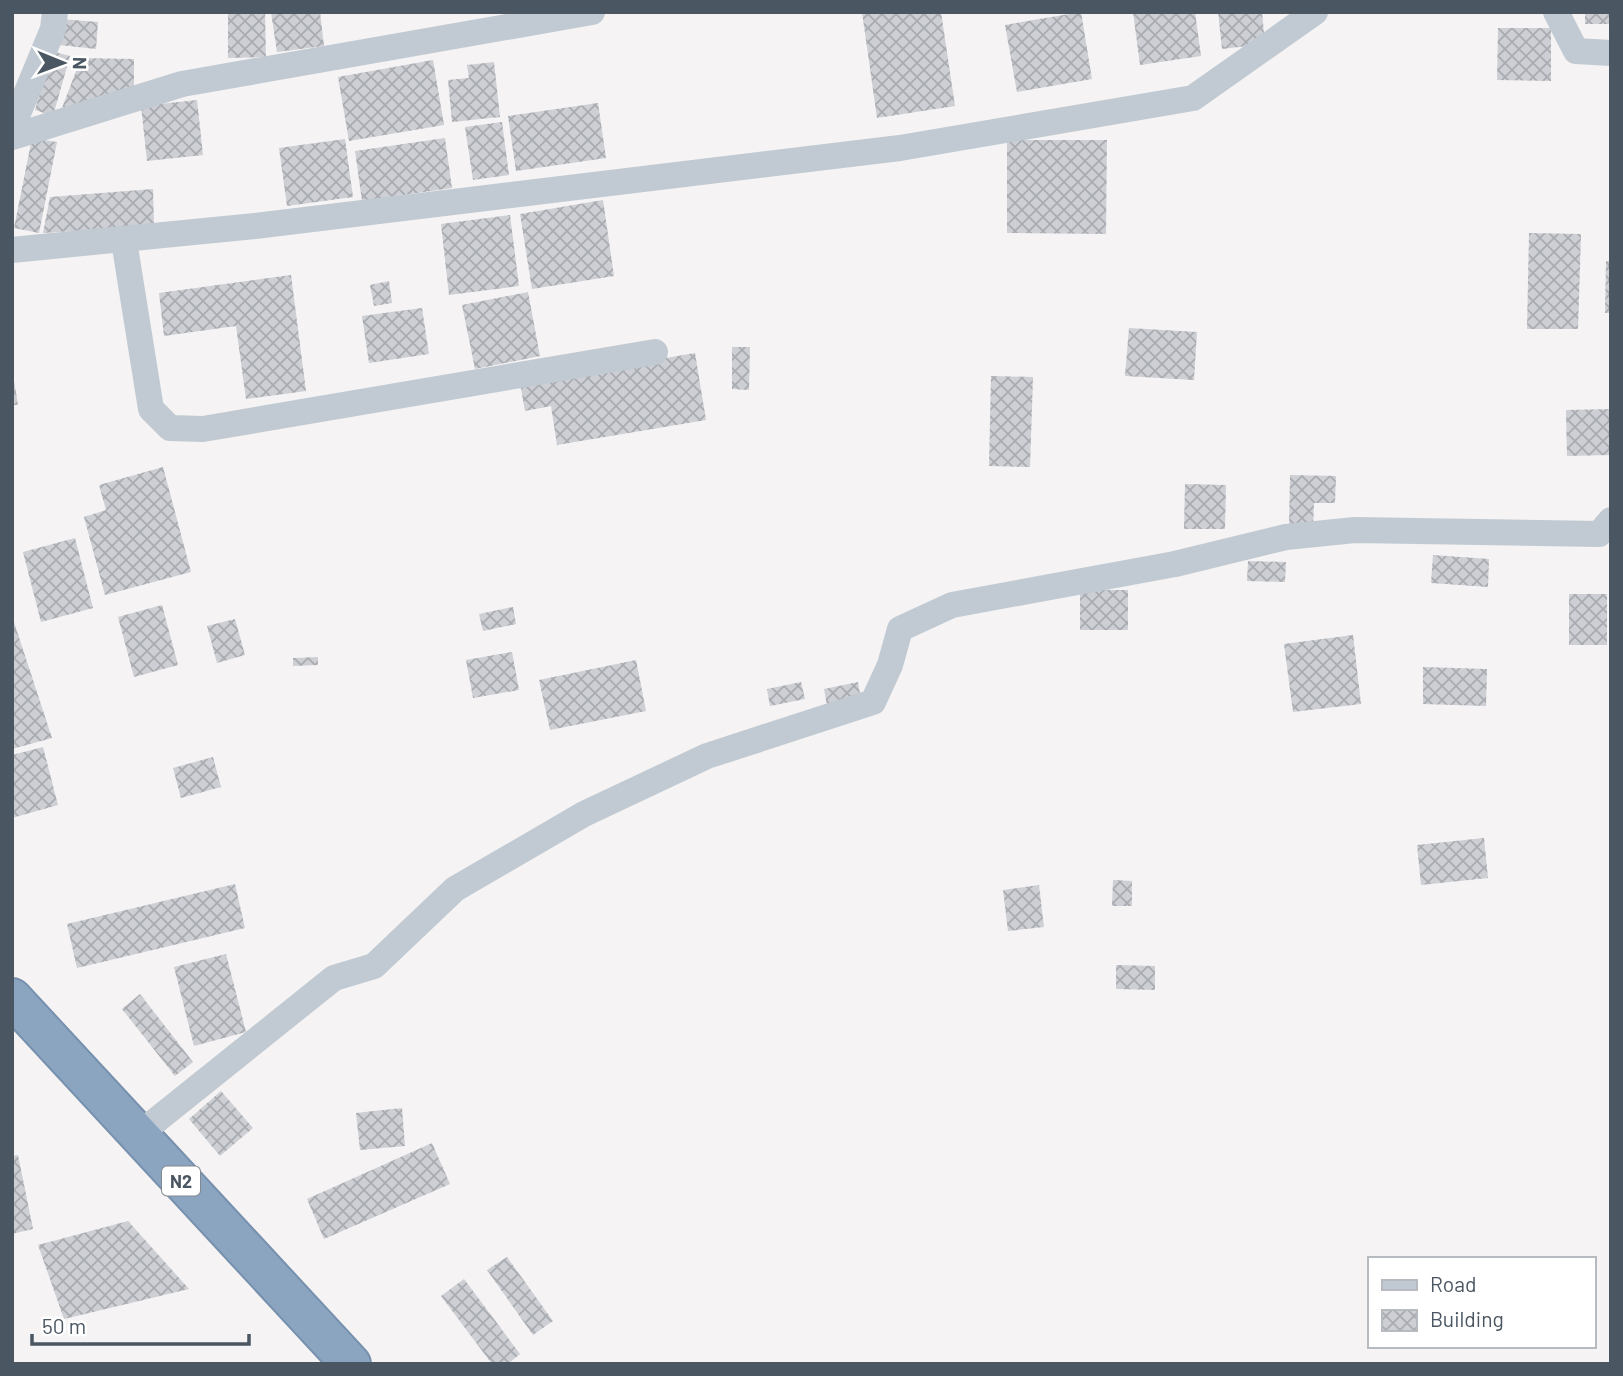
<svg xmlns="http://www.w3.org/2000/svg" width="1623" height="1376" font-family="Barlow,sans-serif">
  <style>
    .building { fill: url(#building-cross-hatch) }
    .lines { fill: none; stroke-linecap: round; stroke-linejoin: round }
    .highway-casing { stroke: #7690ad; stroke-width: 42 }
    .street { stroke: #c1cad2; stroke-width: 26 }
    .highway { stroke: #8ba5c1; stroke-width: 38 }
    .labels { text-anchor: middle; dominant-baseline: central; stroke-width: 6; stroke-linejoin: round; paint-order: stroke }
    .shield { fill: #fff; stroke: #808990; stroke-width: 2 }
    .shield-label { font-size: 18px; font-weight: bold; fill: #4a5661 }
  </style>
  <defs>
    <pattern id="building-cross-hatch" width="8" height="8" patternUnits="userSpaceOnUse" patternTransform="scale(1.75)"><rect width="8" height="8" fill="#cdcfd5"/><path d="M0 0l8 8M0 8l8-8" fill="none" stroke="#a8abb0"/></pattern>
  </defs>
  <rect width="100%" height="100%" fill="#f5f3f3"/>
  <g class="building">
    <polygon points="228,12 265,12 266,57 228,58"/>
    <polygon points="271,12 320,12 324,46 277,52"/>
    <polygon points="862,12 941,12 955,106 877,118"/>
    <polygon points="1081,12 1092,79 1017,92 1005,25"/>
    <polygon points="1133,12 1195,12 1201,56 1140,65"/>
    <polygon points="1218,12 1262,12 1265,44 1222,49"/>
    <rect x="1585" y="12" width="26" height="12"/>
    <polygon points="61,19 98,22 96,49 59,45"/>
    <polygon points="1498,28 1551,28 1551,81 1497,80"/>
    <polygon points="51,51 70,56 53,116 35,110"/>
    <polygon points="81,58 134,59 134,86 62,108"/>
    <polygon points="433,60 444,125 349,141 338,77"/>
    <polygon points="494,62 500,117 452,122 448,80 469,78 467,65"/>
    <polygon points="197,100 203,155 147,161 141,106"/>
    <polygon points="598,103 606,158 516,171 508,116"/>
    <polygon points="502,122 509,175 473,180 465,127"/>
    <polygon points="32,138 57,142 39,233 14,228"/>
    <polygon points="445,138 452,188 362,201 355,151"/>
    <polygon points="345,139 353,197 287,206 279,148"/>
    <polygon points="1007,140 1107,140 1106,234 1007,233"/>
    <polygon points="153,189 154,226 43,233 50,197"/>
    <polygon points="603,200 614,276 532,289 520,214"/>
    <polygon points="510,215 519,286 449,295 441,224"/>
    <polygon points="1529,233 1581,234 1578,329 1527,329"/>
    <polygon points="1606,261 1611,261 1611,313 1605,313"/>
    <polygon points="291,275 306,391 246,399 236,326 164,336 159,293"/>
    <polygon points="389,281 392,303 374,306 370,285"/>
    <polygon points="528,292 540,356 475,369 462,305"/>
    <polygon points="422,308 429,354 369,363 362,316"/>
    <polygon points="1129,328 1197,332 1194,380 1125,376"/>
    <polygon points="732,347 750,347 749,390 732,389"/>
    <polygon points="695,353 706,420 557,445 551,406 525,411 520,383"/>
    <polygon points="12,368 18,405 12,405"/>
    <polygon points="991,376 1033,377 1030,467 989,466"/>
    <polygon points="1611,409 1611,455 1567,456 1566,410"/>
    <polygon points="163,467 191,572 105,595 84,517 106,510 99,485"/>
    <polygon points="1290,475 1336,476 1335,503 1314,503 1313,529 1289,528"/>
    <polygon points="1185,484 1226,485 1225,529 1184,529"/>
    <polygon points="75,538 93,608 41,622 23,552"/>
    <polygon points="1433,555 1489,559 1488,587 1431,583"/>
    <polygon points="1248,561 1286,562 1285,582 1247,581"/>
    <rect x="1080" y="590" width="48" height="40"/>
    <rect x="1569" y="594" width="38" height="51"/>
    <polygon points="162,605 178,665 134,677 118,617"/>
    <polygon points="513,607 516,624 483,631 479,614"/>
    <polygon points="12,616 52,738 12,749"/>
    <polygon points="235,619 245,655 217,663 207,626"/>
    <polygon points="1353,635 1361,704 1293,712 1284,644"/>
    <polygon points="512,652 519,690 473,698 466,660"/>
    <polygon points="318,657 318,665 293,666 293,658"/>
    <polygon points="636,660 646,711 550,730 539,680"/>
    <polygon points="1423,667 1487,669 1486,706 1423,704"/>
    <polygon points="801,682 805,699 770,706 767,689"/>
    <polygon points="858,682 861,699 827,706 824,689"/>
    <polygon points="43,747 58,805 12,818 12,755"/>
    <polygon points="213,757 221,787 181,798 173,768"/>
    <polygon points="1484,838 1488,878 1421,885 1417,845"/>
    <polygon points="1113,880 1132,881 1132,906 1112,906"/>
    <polygon points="235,884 245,928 77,968 67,924"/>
    <polygon points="1039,885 1044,927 1008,931 1003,890"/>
    <polygon points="226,954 246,1032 194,1046 174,967"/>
    <polygon points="1116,965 1155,966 1155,990 1116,989"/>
    <polygon points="140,994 193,1062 175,1076 122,1009"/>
    <polygon points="221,1091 253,1128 220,1156 189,1119"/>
    <polygon points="402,1108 405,1146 360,1150 356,1113"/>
    <polygon points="432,1143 450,1184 324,1239 307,1199"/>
    <polygon points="18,1155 33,1229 12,1234 12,1156"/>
    <polygon points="128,1221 189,1289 64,1319 38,1245"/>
    <polygon points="507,1257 553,1321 533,1335 487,1270"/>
    <polygon points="464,1279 520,1354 508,1364 492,1364 441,1296"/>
  </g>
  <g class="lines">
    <g class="highway-casing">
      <polyline id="highway" points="12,998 351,1364"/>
    </g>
    <g class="street">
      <polyline points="1556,12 1576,51 1611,53"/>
      <polyline points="12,128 53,29 55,12"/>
      <polyline points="12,137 182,84 592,12"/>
      <polyline points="124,241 151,409 170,428 203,429 655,352"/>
      <polyline points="12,250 255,226 900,148 1193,98 1315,12"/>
      <polyline points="138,1135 334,978 374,966 455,889 584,814 707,756 873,702 890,665 900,629 952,605 1175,564 1286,537 1355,530 1599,534 1611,520"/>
    </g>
    <use href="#highway" class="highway"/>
  </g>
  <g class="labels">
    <rect class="shield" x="162" y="1166.5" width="38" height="29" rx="5"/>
    <g class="shield-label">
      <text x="181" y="1181">N2</text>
    </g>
  </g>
  <rect width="1623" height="1376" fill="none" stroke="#4a5661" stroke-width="28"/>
  <rect x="1368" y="1257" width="228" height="91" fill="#ffffff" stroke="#b7bbc0" stroke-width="2"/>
  <rect x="1382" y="1280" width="35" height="10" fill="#c1cad2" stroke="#b7bbc0" stroke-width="2"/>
  <text x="1430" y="1292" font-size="21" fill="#4a5661">Road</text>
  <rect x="1382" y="1310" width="35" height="21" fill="url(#building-cross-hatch)" stroke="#b7bbc0" stroke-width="2"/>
  <text x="1430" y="1327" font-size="21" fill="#4a5661">Building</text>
  <g transform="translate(63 63) rotate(91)" stroke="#ffffff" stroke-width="5" paint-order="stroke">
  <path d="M0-5L12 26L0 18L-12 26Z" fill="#4a5661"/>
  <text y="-10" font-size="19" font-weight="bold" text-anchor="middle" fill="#4a5661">N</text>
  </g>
  <path d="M32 1334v10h217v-10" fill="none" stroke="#4a5661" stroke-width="3.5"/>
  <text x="42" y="1334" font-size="21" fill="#4a5661" stroke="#ffffff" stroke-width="5" paint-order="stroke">50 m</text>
</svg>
